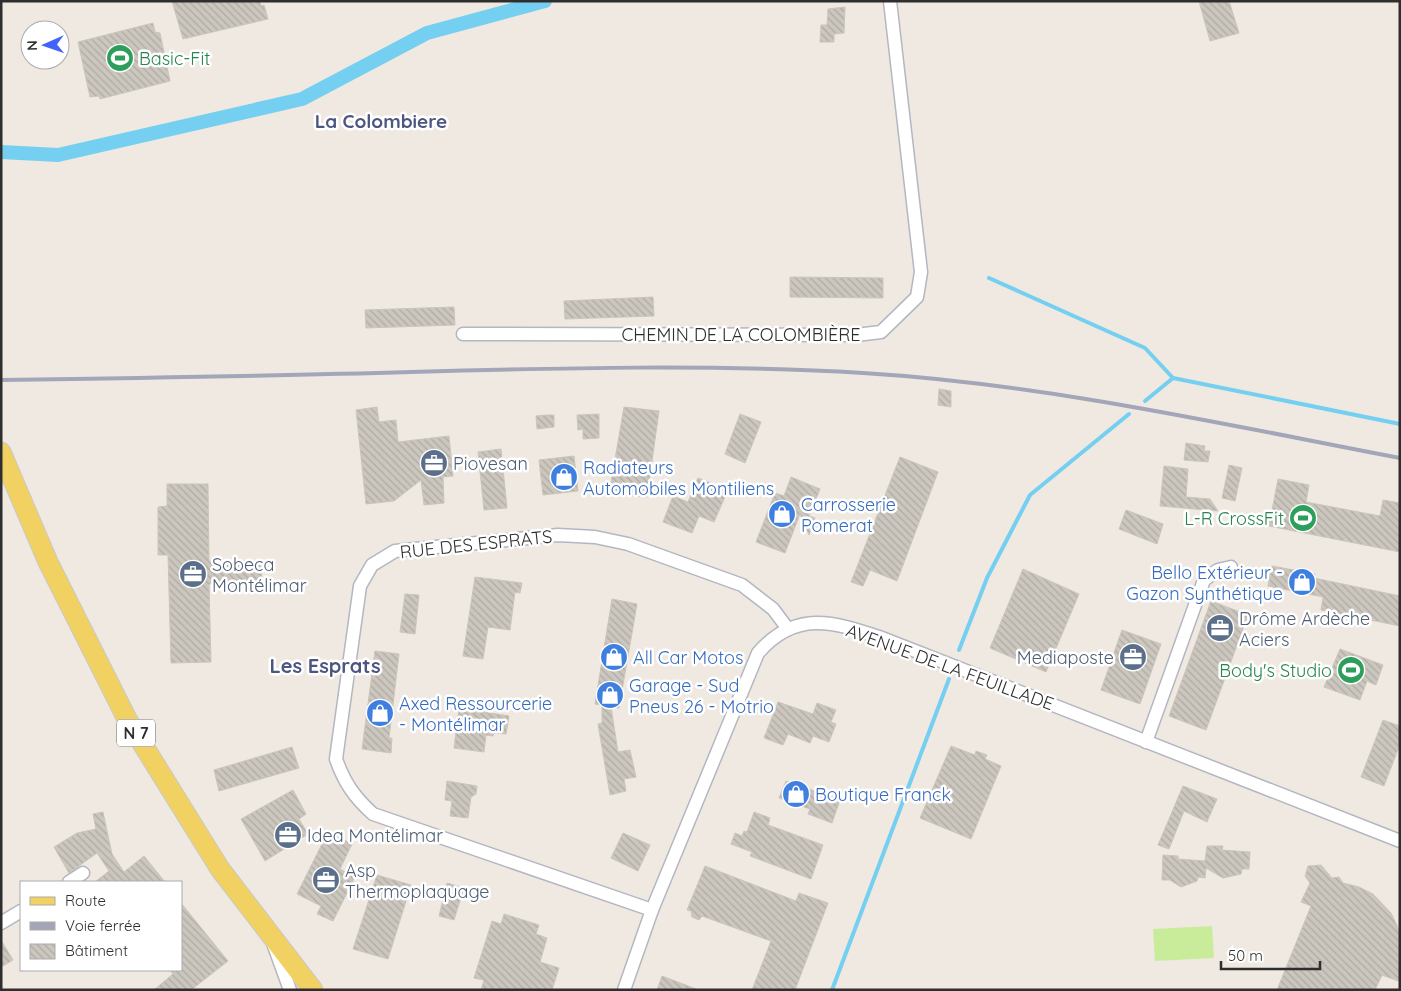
<svg xmlns="http://www.w3.org/2000/svg" width="1401" height="991" font-family="Quicksand,sans-serif">
  <style>
    .pitch { fill: #c9ec9a }
    .lines { fill: none; stroke-linecap: round; stroke-linejoin: round }
    .stream { stroke: #75cff0; stroke-width: 4 }
    .canal { stroke: #75cff0; stroke-width: 14 }
    .building { fill: url(#building-back-hatch); stroke: #cbc5ba }
    .street-casing { stroke: #b4b7c1; stroke-width: 15 }
    .primary-casing { stroke: #c9c9c9; stroke-width: 21 }
    .street { stroke: #fff; stroke-width: 12 }
    .primary { stroke: #f2d163; stroke-width: 19 }
    .rail { stroke: #a3a6b8; stroke-width: 4 }
    .labels { text-anchor: middle; dominant-baseline: central; stroke-width: 5; stroke-linejoin: round; paint-order: stroke }
    .shield { fill: #fff; stroke: #6d6d6d; stroke-width: 1 }
    .shield-label { font-size: 16px; font-weight: bold; fill: #2e2e2e }
    .leisure-label { font-size: 18px; fill: #27864d; stroke: #fff; text-anchor: end }
    .street-label { font-size: 18px; fill: #2e2e2e; stroke: #fff }
    .service-label { font-size: 18px; fill: #4e5e75; stroke: #fff; text-anchor: start }
    .shop-label { font-size: 18px; fill: #366cbe; stroke: #fff; text-anchor: start }
    .neighbourhood-label { font-size: 19px; font-weight: bold; fill: #4d5680; stroke: #fff }
    .quarter-label { font-size: 20px; font-weight: bold; fill: #4d5680; stroke: #fff }
  </style>
  <defs>
    <pattern id="building-back-hatch" width="6" height="6" patternUnits="userSpaceOnUse" patternTransform="scale(1.25)"><rect width="6" height="6" fill="#cbc7bf"/><path d="M-1 5l2 2M0 0l6 6M5-1l2 2" fill="none" stroke="#afaba4"/></pattern>
  </defs>
  <rect width="100%" height="100%" fill="#efe9e1"/>
  <polygon class="pitch" points="1212,926 1214,958 1155,961 1153,929"/>
  <g class="lines">
    <g class="stream">
      <polyline points="989,278 1145,348 1173,378 1400,424"/>
      <polyline points="1145,401 1173,378"/>
      <polyline points="959,650 987,578 1030,495 1129,414"/>
      <polyline points="832,990 949,679"/>
    </g>
    <polyline class="canal" points="1,152 58,155 302,99 427,33 545,1"/>
  </g>
  <g class="building">
    <polygon points="172,1 260,1 261,6 264,5 268,19 183,39"/>
    <polygon points="1199,1 1229,1 1239,33 1210,41"/>
    <polygon points="845,7 844,33 834,34 834,42 820,42 821,25 827,25 828,9"/>
    <polygon points="153,23 155,32 160,33 170,81 100,99 99,96 90,97 78,42"/>
    <polygon points="790,277 883,278 883,298 790,297"/>
    <polygon points="653,297 654,316 565,319 564,301"/>
    <polygon points="454,307 455,325 366,328 365,310"/>
    <polygon points="939,389 951,391 951,407 938,405"/>
    <polygon points="377,407 379,422 396,420 398,442 449,436 453,476 443,477 444,503 424,505 421,480 394,501 366,504 356,410"/>
    <polygon points="624,407 659,411 647,497 609,494"/>
    <polygon points="599,414 599,438 583,439 583,429 578,430 577,415"/>
    <polygon points="740,414 761,422 745,463 725,454"/>
    <polygon points="547,415 554,415 554,427 537,429 536,416"/>
    <polygon points="1186,443 1205,446 1204,451 1210,451 1208,462 1184,460"/>
    <polygon points="501,449 507,508 484,510 478,452"/>
    <polygon points="574,456 578,491 543,495 539,460"/>
    <polygon points="900,457 938,472 897,581 870,570 863,586 851,582"/>
    <polygon points="1229,465 1242,468 1235,501 1222,498"/>
    <polygon points="1164,466 1188,469 1186,497 1210,499 1218,511 1160,506"/>
    <polygon points="791,477 820,489 809,516 815,518 809,535 800,514 785,553 756,542 775,493 784,496"/>
    <polygon points="698,478 728,490 714,522 699,516 692,533 663,522 673,496 688,502"/>
    <polygon points="1278,479 1309,485 1306,502 1380,516 1383,500 1400,503 1400,552 1269,526"/>
    <polygon points="167,484 208,484 209,561 261,561 262,582 209,584 211,662 171,663 168,555 158,555 158,507 167,506"/>
    <polygon points="1126,510 1163,524 1157,544 1119,529"/>
    <polygon points="1272,566 1315,574 1314,578 1400,596 1400,626 1321,610 1323,597 1268,586"/>
    <polygon points="1023,569 1079,594 1046,672 990,648"/>
    <polygon points="475,577 522,583 520,593 515,592 510,630 488,627 483,659 463,656"/>
    <polygon points="405,594 419,595 415,634 400,632"/>
    <polygon points="612,599 637,604 619,708 611,707 618,752 630,750 636,777 624,779 626,791 610,795 598,724 602,723 602,705 595,704"/>
    <polygon points="1211,601 1248,615 1206,730 1169,716"/>
    <polygon points="1122,630 1161,644 1140,704 1101,690"/>
    <polygon points="1340,649 1383,665 1376,685 1367,681 1360,700 1324,687"/>
    <polygon points="375,651 399,654 389,738 392,738 391,753 362,749"/>
    <polygon points="778,702 813,714 817,703 836,710 831,722 836,724 829,742 813,736 810,743 788,734 783,745 764,738"/>
    <polygon points="459,708 509,716 506,734 494,733 493,736 486,735 484,752 454,748"/>
    <polygon points="1383,720 1400,726 1400,744 1384,786 1361,777"/>
    <polygon points="951,746 975,755 976,751 987,755 985,759 1001,766 971,839 920,818"/>
    <polygon points="292,747 299,768 219,791 214,770"/>
    <polygon points="447,781 477,786 476,794 471,797 468,818 450,816 452,801 445,800"/>
    <polygon points="786,781 840,800 832,823 808,814 810,809 779,798"/>
    <polygon points="1183,786 1217,799 1207,822 1184,811 1169,849 1158,845"/>
    <polygon points="293,790 306,814 299,819 308,834 265,861 241,819"/>
    <polygon points="103,812 112,854 124,872 144,856 165,882 95,882 109,871 97,853 69,873 54,847 77,833 96,829 93,814"/>
    <polygon points="754,812 770,818 768,825 823,845 811,879 750,856 752,852 731,844 735,833 742,836 744,831 747,832"/>
    <polygon points="328,832 352,844 340,869 355,877 333,921 317,914 321,906 297,894"/>
    <polygon points="623,833 650,845 638,871 611,858"/>
    <polygon points="1207,846 1223,846 1222,850 1250,852 1249,869 1242,869 1241,874 1223,878 1206,868 1205,878 1198,877 1197,881 1181,887 1170,880 1162,880 1163,855 1178,856 1178,859 1205,861"/>
    <polygon points="1321,865 1332,878 1339,877 1343,883 1359,887 1373,894 1391,913 1400,932 1400,975 1398,981 1382,975 1375,990 1277,990 1311,906 1301,902 1310,883 1305,876 1308,866"/>
    <polygon points="705,866 796,901 799,893 828,903 795,990 752,990 771,941 702,916 699,920 692,917 691,911 687,910"/>
    <polygon points="377,875 411,885 388,959 353,949"/>
    <polygon points="447,883 464,888 454,920 439,916"/>
    <polygon points="181,903 228,961 191,990 154,990 173,974 170,970 181,970"/>
    <polygon points="504,914 539,925 536,934 547,938 540,962 559,968 552,990 481,990 484,980 474,978 492,921 501,924"/>
    <polygon points="1,940 13,960 1,967"/>
    <polygon points="662,976 696,989 696,990 657,990"/>
  </g>
  <g class="lines">
    <g class="street-casing">
      <g id="street">
        <polyline points="463,334 856,335 881,332 917,297 921,272 890,1"/>
        <polyline points="1146,742 1204,580 1218,570 1231,567"/>
        <polyline points="69,882 83,873"/>
        <path d="M 652,910 L 373,814 C 354,797 344,782 336,759 L 360,586 L 372,565 L 395,551 L 558,535 L 595,537 L 628,544 L 742,585 L 773,609 L 788,629"/>
        <polyline points="1,923 21,911"/>
        <polyline points="274,946 290,990"/>
        <path d="M 624,990 L 652,910 L 758,653 C 796,609 834,622 882,638 L 1400,841"/>
      </g>
    </g>
    <g class="primary-casing">
      <polyline id="primary" points="1,452 48,562 127,719 220,869 313,990"/>
    </g>
    <use href="#street" class="street"/>
    <use href="#primary" class="primary"/>
    <path class="rail" d="M 1,380 C 138,378 274,376 411,372 C 561,368 712,364 863,373 C 1044,384 1222,424 1400,458"/>
  </g>
  <defs>
    <g id="stadium-disc" transform="scale(1.4375)"><circle r="9.5" fill="#2e9e5b" stroke="#fff"/><path d="M0-5a6.5 5 0 1 0 0 10a6.5 5 0 1 0 0-10ZM-3.5-1.8h7v3.6h-7Z" fill="#fff"/></g>
    <g id="office-disc" transform="scale(1.4375)"><circle r="9.5" fill="#5c6f8a" stroke="#fff"/><path d="M-6-3h4V-5.5h4V-3h4V5H-6ZM-1-4.5V-3h2v-1.5ZM-6 0V1H6V0Z" fill="#fff"/></g>
    <g id="shop-disc" transform="scale(1.4375)"><circle r="9.5" fill="#3f7fe0" stroke="#fff"/><path d="M-5-2.5h2.3a2.7 3.5 0 0 1 5.4 0H5L5.5 6h-11ZM-1.5-2.5h3a1.5 2.3 0 0 0-3 0Z" fill="#fff"/></g>
  </defs>
  <g fill-rule="evenodd">
    <use href="#stadium-disc" x="120" y="58"/>
    <use href="#office-disc" x="434" y="463"/>
    <use href="#shop-disc" x="564" y="477"/>
    <use href="#shop-disc" x="782" y="514"/>
    <use href="#stadium-disc" x="1303" y="518"/>
    <use href="#office-disc" x="193" y="574"/>
    <use href="#shop-disc" x="1302" y="582"/>
    <use href="#office-disc" x="1220" y="628"/>
    <use href="#shop-disc" x="614" y="657"/>
    <use href="#office-disc" x="1133" y="657"/>
    <use href="#stadium-disc" x="1351" y="670"/>
    <use href="#shop-disc" x="610" y="695"/>
    <use href="#shop-disc" x="380" y="713"/>
    <use href="#shop-disc" x="796" y="794"/>
    <use href="#office-disc" x="288" y="835"/>
    <use href="#office-disc" x="326" y="880"/>
  </g>
  <g class="labels">
    <rect class="shield" x="117" y="719.5" width="38" height="27" rx="4"/>
    <g class="shield-label">
      <text x="136" y="733">N 7</text>
    </g>
    <g class="leisure-label">
      <text x="139" y="58" text-anchor="start">Basic-Fit</text>
      <text x="1284" y="518">L-R CrossFit</text>
      <text x="1332" y="670">Body's Studio</text>
    </g>
    <g class="street-label">
      <text x="741" y="334">CHEMIN DE LA COLOMBIÈRE</text>
      <text transform="translate(476 544) rotate(-6)">RUE DES ESPRATS</text>
      <text transform="translate(950 667) rotate(20)">AVENUE DE LA FEUILLADE</text>
    </g>
    <g class="service-label">
      <text x="453" y="463">Piovesan</text>
      <text x="212" y="564">Sobeca<tspan x="212" dy="21">Montélimar</tspan></text>
      <text x="1239" y="618">Drôme Ardèche<tspan x="1239" dy="21">Aciers</tspan></text>
      <text x="1114" y="657" text-anchor="end">Mediaposte</text>
      <text x="307" y="835">Idea Montélimar</text>
      <text x="345" y="870">Asp<tspan x="345" dy="21">Thermoplaquage</tspan></text>
    </g>
    <g class="shop-label">
      <text x="583" y="467">Radiateurs<tspan x="583" dy="21">Automobiles Montiliens</tspan></text>
      <text x="801" y="504">Carrosserie<tspan x="801" dy="21">Pomerat</tspan></text>
      <text x="1283" y="572" text-anchor="end">Bello Extérieur -<tspan x="1283" dy="21">Gazon Synthétique</tspan></text>
      <text x="633" y="657">All Car Motos</text>
      <text x="629" y="685">Garage - Sud<tspan x="629" dy="21">Pneus 26 - Motrio</tspan></text>
      <text x="399" y="703">Axed Ressourcerie<tspan x="399" dy="21">- Montélimar</tspan></text>
      <text x="815" y="794">Boutique Franck</text>
    </g>
    <g class="neighbourhood-label">
      <text x="381" y="121">La Colombiere</text>
    </g>
    <g class="quarter-label">
      <text x="325" y="665">Les Esprats</text>
    </g>
  </g>
  <rect width="1401" height="991" fill="none" stroke="#2e2e2e" stroke-width="5"/>
  <rect x="20" y="881" width="162" height="90" fill="#ffffff" stroke="#ababab"/>
  <rect x="30" y="897" width="25" height="8" fill="#f2d163" stroke="#ababab"/>
  <text x="65" y="906" font-size="15" fill="#2e2e2e">Route</text>
  <rect x="30" y="922" width="25" height="8" fill="#a3a6b8" stroke="#ababab"/>
  <text x="65" y="931" font-size="15" fill="#2e2e2e">Voie ferrée</text>
  <rect x="30" y="944" width="25" height="15" fill="url(#building-back-hatch)" stroke="#ababab"/>
  <text x="65" y="956" font-size="15" fill="#2e2e2e">Bâtiment</text>
  <g transform="translate(45 45) rotate(268)"><circle r="24" fill="#ffffff" stroke="#ababab"/>
  <path d="M0-4L9 19L0 12L-9 19Z" fill="#4264fb"/>
  <text y="-8" font-size="14" font-weight="bold" text-anchor="middle" fill="#2e2e2e">N</text>
  </g>
  <path d="M1221 961v8h99v-8" fill="none" stroke="#2e2e2e" stroke-width="2.5"/>
  <text x="1228" y="961" font-size="15" fill="#2e2e2e" stroke="#ffffff" stroke-width="4" paint-order="stroke">50 m</text>
</svg>
